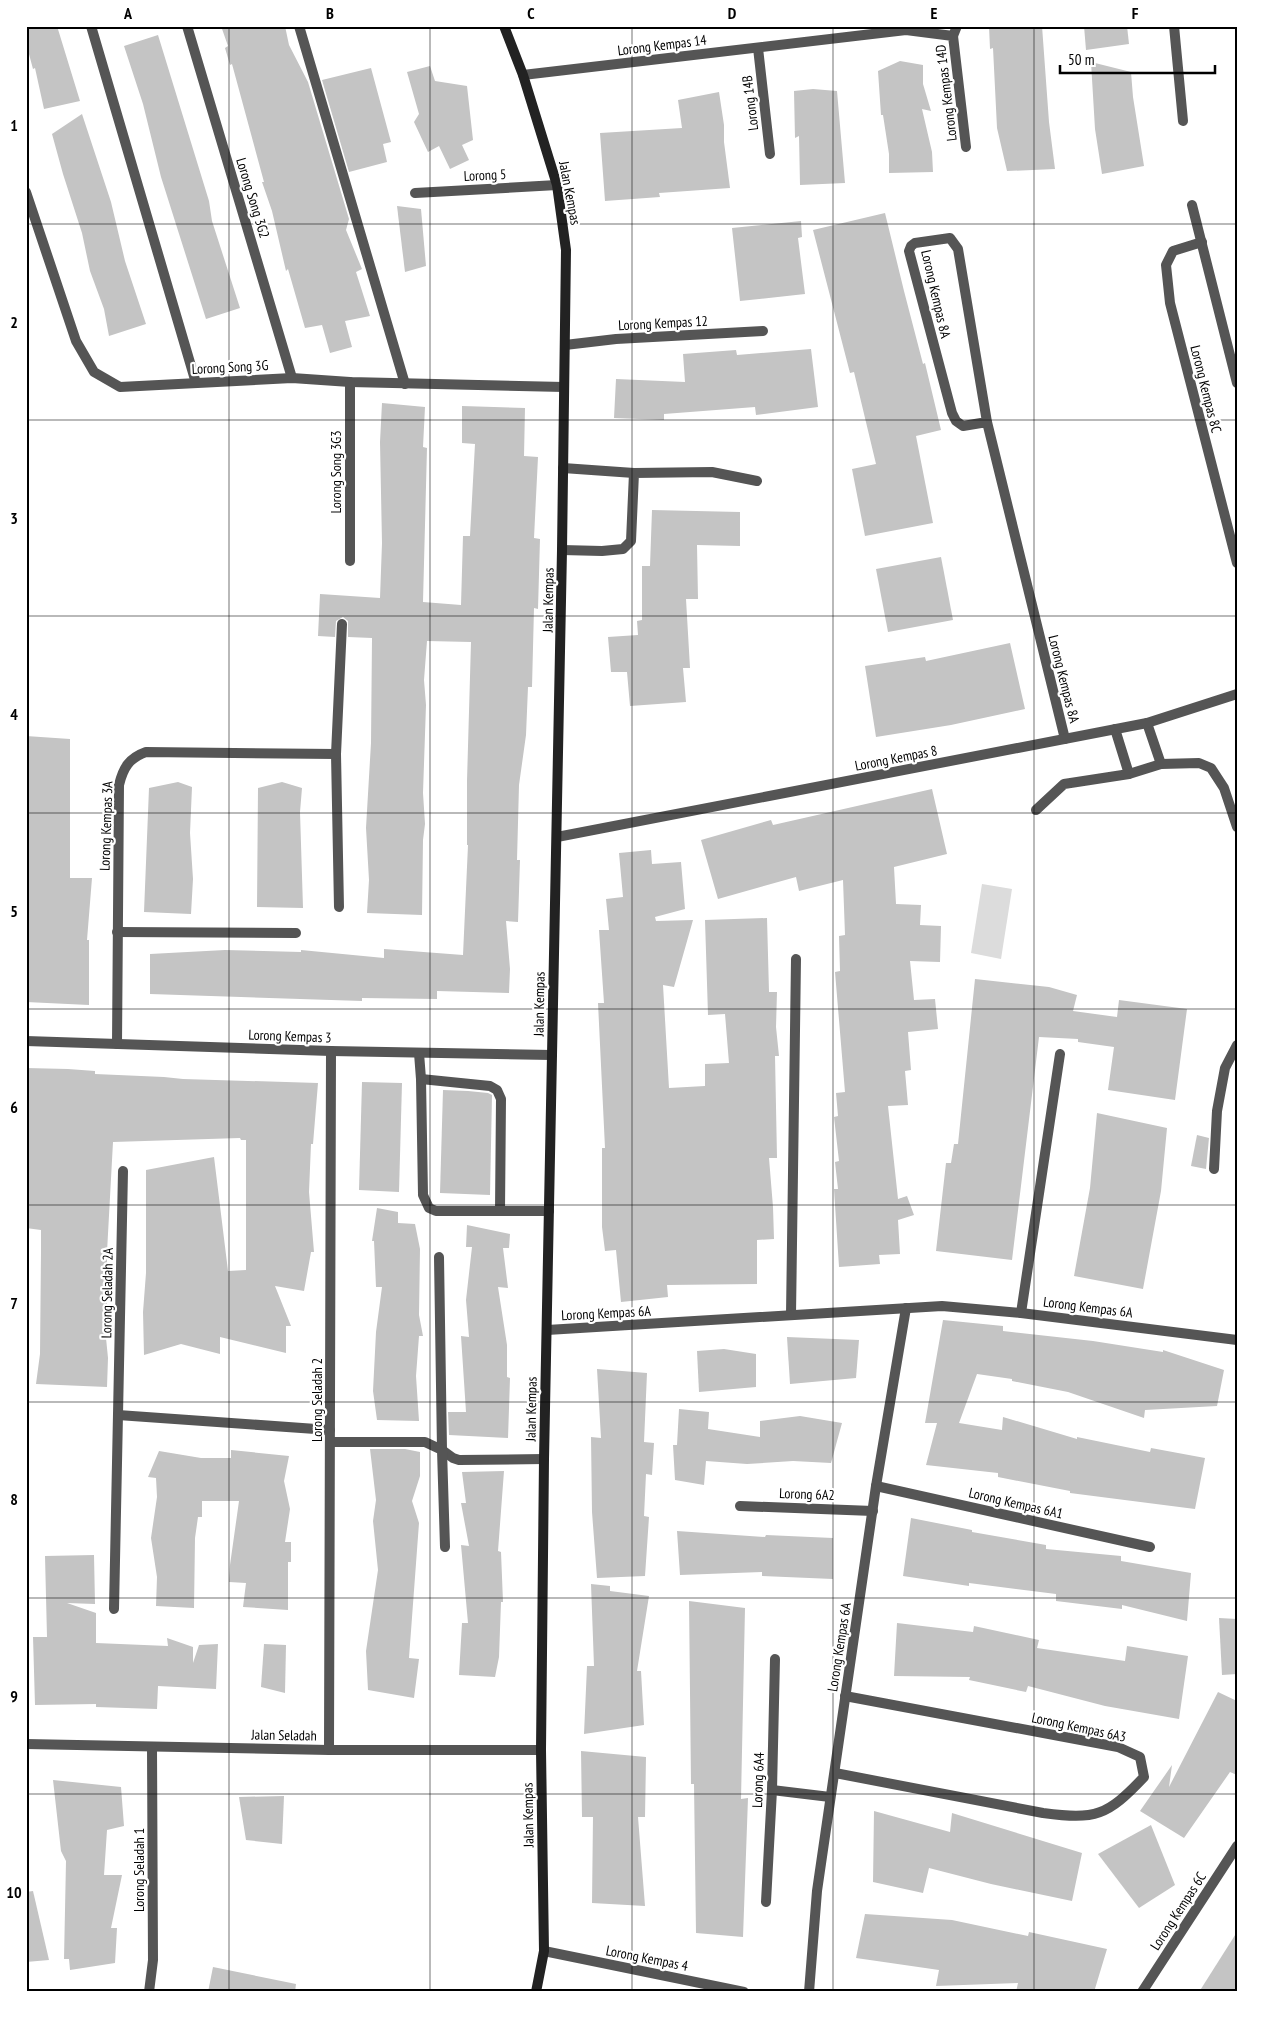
<svg xmlns="http://www.w3.org/2000/svg" width="1263" height="2018" font-family="'PT Sans Narrow',sans-serif">
  <style>
    .green { fill: #dcdcdc }
    .building { fill: #c4c4c4 }
    .lines { fill: none; stroke-linecap: round; stroke-linejoin: round }
    .lane { stroke: #555; stroke-width: 10 }
    .street { stroke: #555; stroke-width: 10 }
    .secondary { stroke: #222; stroke-width: 10 }
    .grid { fill: none; stroke: #000; stroke-width: 1; stroke-opacity: 0.55 }
    .labels { text-anchor: middle; dominant-baseline: central; stroke-width: 4.5; stroke-linejoin: round; paint-order: stroke }
    .street-label { font-size: 14px; fill: #000; stroke: #fff }
    .neatline { fill: none; stroke: #000; stroke-width: 2 }
    .grid-label { font-size: 16px; text-anchor: middle; font-weight: bold; fill: #000 }
  </style>
  <rect width="100%" height="100%" fill="#fff"/>
  <polygon class="green" points="982,884 1012,889 1001,959 971,953"/>
  <g class="building">
    <polygon points="26,26 57,26 80,101 44,109 35,68 33,69 26,43"/>
    <polygon points="221,26 285,26 289,45 308,82 349,219 346,230 362,269 356,272 370,316 345,321 352,347 330,353 322,325 305,328 288,269 286,271 272,211 262,182 264,182 232,64 230,65 225,48 228,46"/>
    <polygon points="989,26 1042,26 1049,122 1055,169 1007,171 997,128 993,48 990,49"/>
    <polygon points="1084,26 1127,26 1129,44 1086,50"/>
    <polygon points="158,35 209,201 212,221 240,308 206,319 161,177 143,104 124,46"/>
    <polygon points="900,61 923,65 923,84 931,111 922,109 932,152 933,172 889,173 889,154 883,115 881,115 878,71"/>
    <polygon points="1091,62 1131,72 1133,97 1144,166 1102,174 1095,129"/>
    <polygon points="430,66 435,81 467,86 473,140 462,145 469,160 450,169 439,146 428,152 414,122 419,114 407,72"/>
    <polygon points="371,68 391,142 383,144 387,162 349,172 322,80"/>
    <polygon points="813,89 837,91 845,183 800,185 799,136 795,138 794,91"/>
    <polygon points="719,92 724,125 724,142 730,188 659,193 660,197 605,201 600,133 682,128 678,100"/>
    <polygon points="82,114 111,202 125,261 146,324 109,336 104,309 90,271 82,233 63,174 52,134"/>
    <polygon points="397,206 421,209 426,266 405,272"/>
    <polygon points="885,213 904,291 923,364 925,363 941,430 916,436 933,523 865,536 852,469 876,464 854,372 850,373 813,230"/>
    <polygon points="801,221 802,237 798,238 805,294 740,301 732,228"/>
    <polygon points="811,349 818,407 756,415 755,407 664,414 664,420 614,418 616,379 685,382 683,354 736,350 737,355"/>
    <polygon points="382,403 425,407 423,447 427,448 423,602 461,605 463,536 470,536 475,444 462,443 462,406 525,408 524,456 538,457 534,538 540,539 538,609 534,608 532,687 528,687 526,735 519,785 517,860 520,860 518,922 506,921 510,969 509,993 437,991 437,999 362,998 362,1001 150,994 150,954 225,950 301,952 301,950 384,958 384,949 463,955 468,845 467,845 467,781 471,642 427,641 424,680 426,705 423,793 425,824 423,840 422,915 367,913 369,880 366,828 371,743 372,638 348,637 348,621 343,617 336,621 335,637 318,636 320,594 380,598 382,543 380,442"/>
    <polygon points="652,510 740,512 740,546 697,545 698,599 686,599 690,668 683,668 686,702 630,706 627,672 611,672 608,637 638,635 637,621 642,620 642,566 650,566"/>
    <polygon points="941,557 953,620 888,632 876,569"/>
    <polygon points="1010,643 1025,709 951,725 876,737 865,666 925,657 926,661"/>
    <polygon points="26,736 70,739 70,878 92,878 87,940 89,940 89,1005 26,1002"/>
    <polygon points="178,782 192,787 190,833 193,879 191,914 144,912 149,788"/>
    <polygon points="282,782 302,788 300,812 303,908 257,907 258,788"/>
    <polygon points="932,789 947,854 894,867 896,904 921,905 920,925 941,926 940,962 910,961 914,1000 935,999 938,1029 908,1032 911,1070 905,1071 908,1105 888,1106 898,1199 907,1196 914,1215 898,1220 900,1254 879,1255 880,1264 839,1267 834,1189 838,1189 835,1162 839,1161 834,1117 838,1116 836,1093 845,1092 835,972 840,971 839,936 845,935 843,880 799,891 796,877 718,899 701,840 771,820 773,825"/>
    <polygon points="651,850 652,864 681,862 685,909 655,917 656,921 693,920 674,987 663,985 669,1088 705,1086 705,1064 729,1063 725,1014 708,1015 705,920 767,918 769,992 777,992 776,1027 779,1056 775,1056 777,1158 769,1158 773,1207 774,1239 757,1240 757,1284 667,1285 668,1297 621,1302 616,1250 605,1251 602,1227 602,1148 605,1148 598,1003 604,1003 599,930 609,930 606,899 623,897 619,853"/>
    <polygon points="975,979 1049,987 1077,995 1073,1011 1117,1017 1119,1000 1187,1009 1175,1100 1108,1090 1114,1047 1078,1042 1078,1039 1039,1037 1012,1260 936,1251 946,1163 951,1163 954,1144 958,1144"/>
    <polygon points="26,1068 68,1069 95,1071 95,1074 164,1077 183,1079 318,1083 313,1144 311,1144 309,1192 314,1252 311,1252 304,1291 275,1286 291,1326 286,1326 286,1353 220,1337 220,1354 181,1344 144,1355 143,1312 146,1273 146,1170 214,1157 228,1271 246,1270 246,1140 241,1140 240,1138 113,1142 107,1252 107,1318 104,1318 108,1358 107,1387 36,1384 40,1354 41,1253 41,1230 26,1228"/>
    <polygon points="362,1082 402,1083 399,1192 359,1190"/>
    <polygon points="443,1090 468,1091 488,1093 492,1095 490,1195 440,1193"/>
    <polygon points="1097,1113 1167,1128 1161,1191 1143,1289 1074,1276 1090,1188"/>
    <polygon points="1197,1135 1209,1138 1206,1169 1191,1166"/>
    <polygon points="377,1208 398,1212 398,1223 415,1224 420,1249 419,1315 423,1336 419,1336 416,1376 419,1421 377,1420 373,1391 376,1332 382,1287 376,1287 374,1241 372,1241"/>
    <polygon points="467,1225 510,1234 509,1248 503,1248 508,1288 498,1287 507,1345 507,1377 510,1378 508,1438 449,1435 448,1412 466,1412 461,1336 469,1337 466,1300 472,1247 466,1247"/>
    <polygon points="943,1320 1003,1326 1003,1331 1093,1341 1163,1352 1163,1350 1224,1370 1217,1406 1145,1410 1144,1418 1068,1392 1012,1381 1012,1379 977,1374 959,1423 1002,1430 1003,1417 1077,1439 1077,1437 1150,1452 1151,1448 1205,1458 1195,1509 1070,1493 1070,1491 998,1477 998,1473 926,1465 937,1423 925,1423"/>
    <polygon points="787,1337 859,1340 856,1378 790,1384"/>
    <polygon points="724,1349 756,1354 756,1387 699,1392 697,1351"/>
    <polygon points="597,1369 647,1373 644,1442 654,1443 652,1475 646,1474 644,1516 649,1517 645,1576 597,1578 592,1512 591,1437 601,1438"/>
    <polygon points="679,1409 709,1412 708,1429 760,1437 760,1421 800,1416 842,1423 831,1463 793,1461 747,1464 706,1461 704,1485 675,1480 673,1445 677,1445"/>
    <polygon points="370,1449 405,1449 420,1452 420,1476 412,1501 419,1523 409,1658 419,1659 414,1698 368,1690 366,1651 378,1570 373,1521 376,1500"/>
    <polygon points="231,1450 289,1456 284,1481 290,1509 285,1542 291,1542 291,1562 288,1562 288,1610 243,1607 246,1583 229,1582 230,1565 239,1501 202,1501 202,1517 198,1517 195,1538 194,1608 156,1606 157,1577 151,1538 157,1497 156,1478 148,1477 159,1451 201,1458 231,1458"/>
    <polygon points="504,1471 498,1551 501,1552 503,1602 501,1602 499,1657 495,1677 459,1675 462,1623 468,1623 461,1545 469,1546 461,1503 466,1503 462,1472"/>
    <polygon points="911,1518 972,1530 972,1532 1046,1545 1046,1549 1121,1556 1121,1561 1191,1573 1187,1621 1122,1605 1122,1609 1056,1601 1056,1594 969,1583 969,1586 903,1576"/>
    <polygon points="677,1531 765,1537 766,1535 833,1538 833,1579 762,1576 762,1572 680,1575"/>
    <polygon points="94,1555 95,1604 67,1603 96,1613 96,1643 168,1646 167,1638 193,1647 193,1663 199,1645 218,1644 216,1689 158,1686 157,1709 96,1707 96,1704 35,1705 33,1637 47,1637 45,1556"/>
    <polygon points="591,1584 610,1586 610,1591 649,1596 637,1671 641,1671 644,1725 584,1734 587,1666 594,1666"/>
    <polygon points="689,1601 745,1608 741,1799 748,1798 743,1937 696,1933 694,1784 691,1784"/>
    <polygon points="1219,1618 1237,1619 1237,1674 1222,1675"/>
    <polygon points="897,1623 973,1632 974,1626 1039,1640 1037,1648 1125,1661 1127,1646 1188,1656 1179,1719 1105,1706 1028,1686 1026,1692 969,1680 970,1677 894,1676"/>
    <polygon points="264,1644 286,1645 285,1693 261,1687"/>
    <polygon points="1218,1692 1237,1701 1237,1775 1230,1772 1184,1838 1140,1811 1172,1765 1169,1787"/>
    <polygon points="581,1751 646,1757 645,1817 638,1817 645,1906 592,1903 593,1817 582,1817"/>
    <polygon points="53,1780 121,1787 124,1826 107,1830 104,1875 122,1875 111,1928 117,1928 115,1963 70,1970 69,1959 64,1959 66,1861 61,1851"/>
    <polygon points="284,1796 282,1844 246,1840 239,1797"/>
    <polygon points="874,1811 950,1832 952,1813 1082,1853 1072,1901 991,1884 929,1868 923,1893 873,1882"/>
    <polygon points="1151,1825 1175,1885 1139,1908 1098,1854"/>
    <polygon points="33,1891 49,1960 26,1962 26,1892"/>
    <polygon points="865,1914 952,1920 1028,1936 1029,1932 1107,1949 1094,1992 1016,1992 1018,1983 936,1986 939,1970 856,1958"/>
    <polygon points="1237,1932 1237,1992 1199,1992"/>
    <polygon points="213,1967 296,1984 295,1992 208,1992"/>
  </g>
  <g class="lines">
    <g class="lane">
      <polyline points="91,26 196,383"/>
      <polyline points="299,26 405,384"/>
      <polyline points="953,36 957,26"/>
      <polyline points="1147,723 1161,764"/>
      <polyline points="1115,729 1129,774"/>
      <polyline points="1036,810 1064,784 1129,774 1161,764 1199,763 1211,768 1224,788 1237,827"/>
      <polyline points="117,932 296,933"/>
      <polyline points="419,1053 421,1079 423,1195 429,1208 436,1211 549,1211"/>
      <polyline points="421,1079 490,1086 497,1090 501,1099 500,1210"/>
      <polyline points="1214,1169 1217,1111 1225,1068 1237,1045"/>
      <polyline points="439,1257 442,1450 453,1458 459,1460 544,1459"/>
      <polyline points="330,1442 425,1442 442,1450 445,1547"/>
    </g>
    <g class="street">
      <polyline points="187,26 292,378"/>
      <polyline points="1174,26 1183,121"/>
      <polyline points="758,48 770,154"/>
      <polyline points="523,75 906,30 953,36 966,147"/>
      <polyline points="26,192 76,341 94,372 120,387 292,378 350,382 564,387"/>
      <polyline points="415,193 557,185"/>
      <polyline points="1192,205 1237,383"/>
      <polyline points="1202,242 1173,251 1166,265 1170,303 1237,563"/>
      <polyline points="565,345 616,339 763,331"/>
      <polyline points="987,422 963,426 956,421 952,413 909,251 911,246 915,243 950,238 958,249 987,422 1065,739"/>
      <polyline points="563,468 634,473"/>
      <polyline points="562,550 602,551 623,549 631,541 634,473 712,472 757,481"/>
      <polyline points="350,561 350,382"/>
      <polyline points="336,754 339,907"/>
      <polyline points="557,837 1147,723 1237,694"/>
      <polyline points="26,1041 331,1051 552,1055"/>
      <path d="M 117,1044 L 119,785 C 123,768 129,758 146,752 L 336,754 L 342,624"/>
      <polyline points="1021,1313 1060,1054"/>
      <polyline points="791,1315 796,959"/>
      <polyline points="547,1330 942,1306 1021,1313 1237,1340"/>
      <polyline points="118,1415 330,1430"/>
      <polyline points="876,1486 1150,1547"/>
      <polyline points="740,1506 873,1511"/>
      <polyline points="114,1609 123,1171"/>
      <polyline points="26,1744 329,1750 541,1750"/>
      <polyline points="329,1750 331,1051"/>
      <path d="M 835,1773 L 1043,1813 C 1096,1820 1107,1816 1144,1777 L 1140,1757 L 1118,1747 L 845,1696"/>
      <polyline points="772,1790 830,1797"/>
      <polyline points="766,1902 772,1790 775,1659"/>
      <polyline points="544,1951 744,1992"/>
      <polyline points="149,1992 153,1960 152,1747"/>
      <polyline points="809,1992 817,1891 876,1486 906,1308"/>
      <polyline points="1142,1992 1237,1846"/>
    </g>
    <polyline class="secondary" points="504,26 523,75 557,185 566,250 562,550 544,1459 541,1750 544,1951 536,1992"/>
  </g>
  <path class="grid" d="M 229,26 L 229,1992M 430,26 L 430,1992M 632,26 L 632,1992M 833,26 L 833,1992M 1034,26 L 1034,1992M 26,224 L 1237,224M 26,420 L 1237,420M 26,616 L 1237,616M 26,813 L 1237,813M 26,1009 L 1237,1009M 26,1205 L 1237,1205M 26,1402 L 1237,1402M 26,1598 L 1237,1598M 26,1794 L 1237,1794"/>
  <g class="labels">
    <g class="street-label">
      <text transform="translate(662 45) rotate(-7)">Lorong Kempas 14</text>
      <text transform="translate(946 93) rotate(-97)">Lorong Kempas 14D</text>
      <text transform="translate(750 103) rotate(-97)">Lorong 14B</text>
      <text transform="translate(485 175) rotate(-3)">Lorong 5</text>
      <text transform="translate(570 193) rotate(79)">Jalan Kempas</text>
      <text transform="translate(253 198) rotate(73)">Lorong Song 3G2</text>
      <text transform="translate(936 294) rotate(77)">Lorong Kempas 8A</text>
      <text transform="translate(663 323) rotate(-3)">Lorong Kempas 12</text>
      <text transform="translate(230 367) rotate(-3)">Lorong Song 3G</text>
      <text transform="translate(1206 389) rotate(76)">Lorong Kempas 8C</text>
      <text transform="translate(336 472) rotate(-90)">Lorong Song 3G3</text>
      <text transform="translate(548 600) rotate(-89)">Jalan Kempas</text>
      <text transform="translate(1064 679) rotate(76)">Lorong Kempas 8A</text>
      <text transform="translate(896 758) rotate(-11)">Lorong Kempas 8</text>
      <text transform="translate(106 826) rotate(-88)">Lorong Kempas 3A</text>
      <text transform="translate(539 1004) rotate(-89)">Jalan Kempas</text>
      <text transform="translate(290 1036) rotate(2)">Lorong Kempas 3</text>
      <text transform="translate(107 1293) rotate(-89)">Lorong Seladah 2A</text>
      <text transform="translate(1088 1307) rotate(7)">Lorong Kempas 6A</text>
      <text transform="translate(606 1313) rotate(-3)">Lorong Kempas 6A</text>
      <text transform="translate(317 1400) rotate(-90)">Lorong Seladah 2</text>
      <text transform="translate(531 1409) rotate(-89)">Jalan Kempas</text>
      <text transform="translate(807 1494) rotate(2)">Lorong 6A2</text>
      <text transform="translate(1016 1503) rotate(13)">Lorong Kempas 6A1</text>
      <text transform="translate(839 1647) rotate(-81)">Lorong Kempas 6A</text>
      <text transform="translate(1079 1727) rotate(12)">Lorong Kempas 6A3</text>
      <text transform="translate(284 1735) rotate(1)">Jalan Seladah</text>
      <text transform="translate(758 1780) rotate(-88)">Lorong 6A4</text>
      <text transform="translate(528 1815) rotate(-91)">Jalan Kempas</text>
      <text transform="translate(139 1870) rotate(-90)">Lorong Seladah 1</text>
      <text transform="translate(1178 1911) rotate(-57)">Lorong Kempas 6C</text>
      <text transform="translate(647 1958) rotate(11)">Lorong Kempas 4</text>
    </g>
  </g>
  <rect width="1263" height="2018" fill="none" stroke="#ffffff" stroke-width="55"/>
  <path d="M1060 65v8h155v-8" fill="none" stroke="#000000" stroke-width="2.5"/>
  <text x="1068" y="65" font-size="15" fill="#000000" stroke="#ffffff" stroke-width="4" paint-order="stroke">50 m</text>
  <rect x="28" y="28" width="1208" height="1962" class="neatline"/>
  <g class="grid-label">
    <text x="128" y="19">A</text>
    <text x="330" y="19">B</text>
    <text x="531" y="19">C</text>
    <text x="732" y="19">D</text>
    <text x="934" y="19">E</text>
    <text x="1135" y="19">F</text>
    <text x="14" y="131">1</text>
    <text x="14" y="328">2</text>
    <text x="14" y="524">3</text>
    <text x="14" y="720">4</text>
    <text x="14" y="917">5</text>
    <text x="14" y="1113">6</text>
    <text x="14" y="1309">7</text>
    <text x="14" y="1505">8</text>
    <text x="14" y="1702">9</text>
    <text x="14" y="1898">10</text>
  </g>
</svg>
